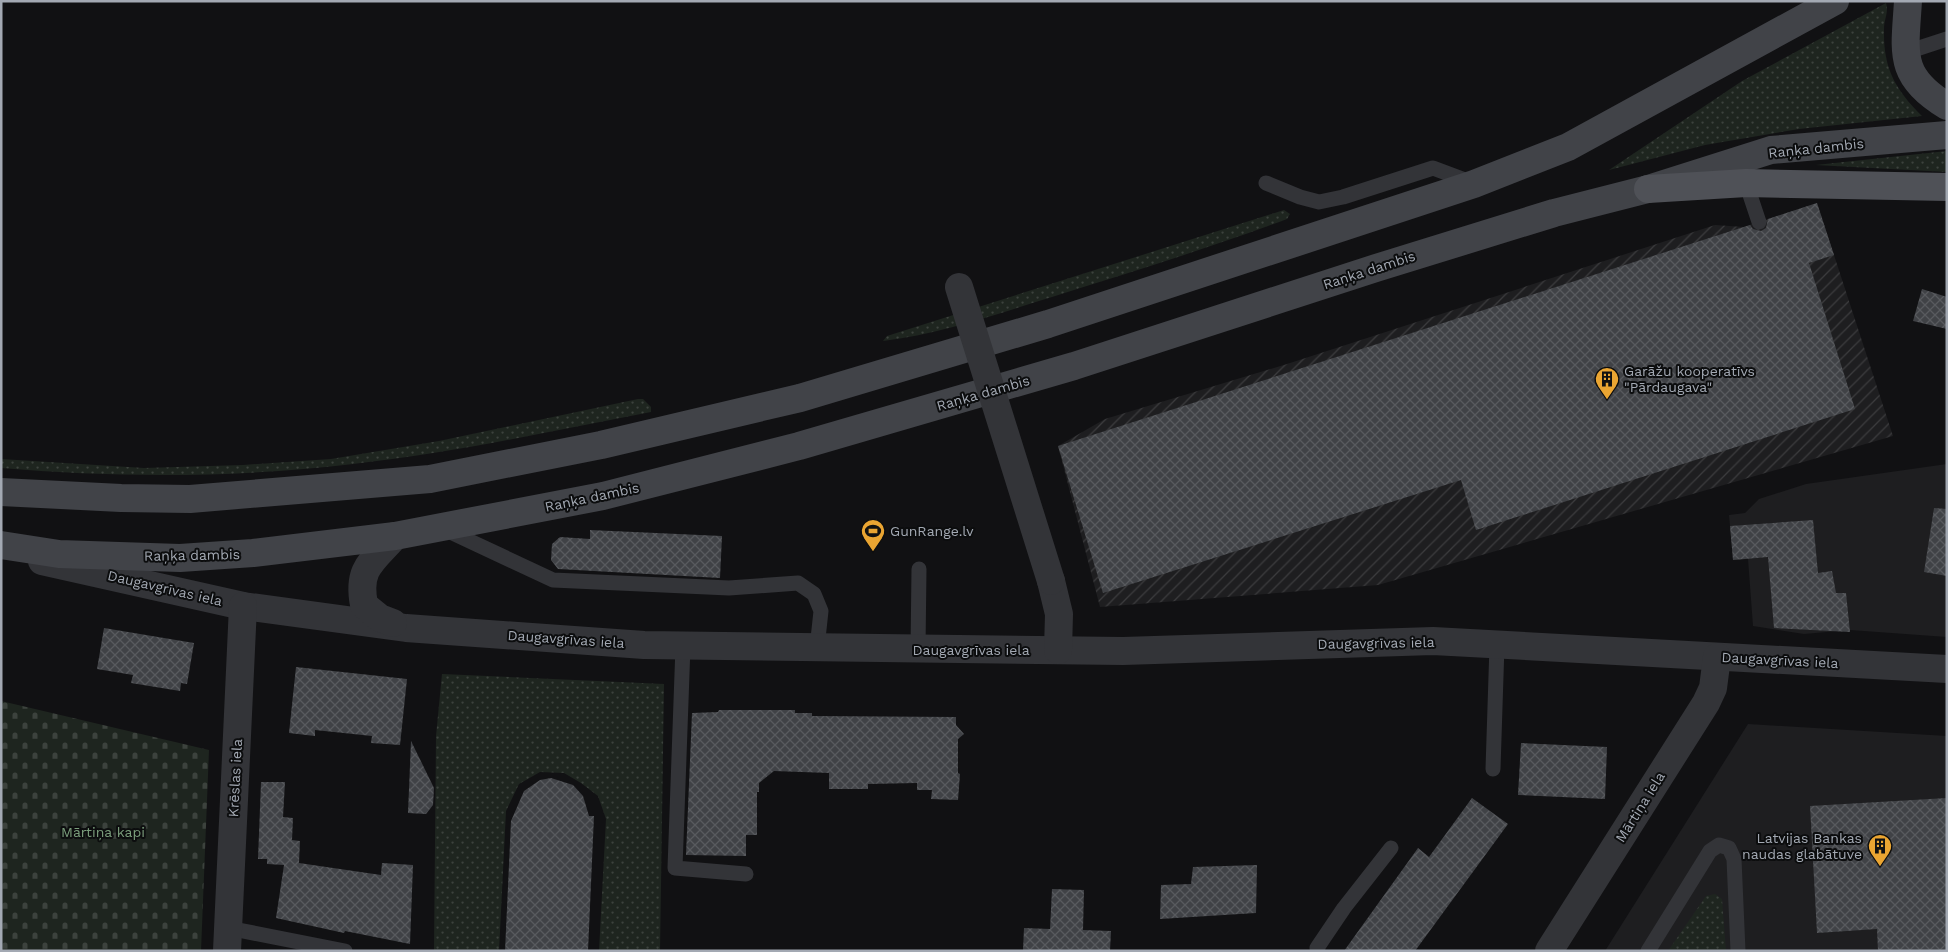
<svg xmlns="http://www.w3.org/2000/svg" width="1948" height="952" font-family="'Work Sans',sans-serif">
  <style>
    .built { fill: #1e1e20 }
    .industrial { fill: url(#industrial-furrows) }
    .grass { fill: url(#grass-dots) }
    .cemetery { fill: url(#cemetery-stones) }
    .building { fill: url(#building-cross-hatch) }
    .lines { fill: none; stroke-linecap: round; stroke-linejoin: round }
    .service { stroke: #333438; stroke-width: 15 }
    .minor { stroke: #333438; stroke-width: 28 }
    .secondary { stroke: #414348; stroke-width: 28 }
    .primary { stroke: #4f5157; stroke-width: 28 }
    .minor-bridge { stroke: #333438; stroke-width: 28 }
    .labels { text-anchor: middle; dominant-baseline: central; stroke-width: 4; stroke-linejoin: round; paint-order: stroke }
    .street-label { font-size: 14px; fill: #a3a9b3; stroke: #0c0d0e }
    .poi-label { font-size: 14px; fill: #a3a9b3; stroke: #0c0d0e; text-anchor: start }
    .park-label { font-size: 14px; fill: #7b9e7c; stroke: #0c0d0e }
  </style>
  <defs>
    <pattern id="industrial-furrows" width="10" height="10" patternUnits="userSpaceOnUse" patternTransform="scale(1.25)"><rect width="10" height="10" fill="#1e1e20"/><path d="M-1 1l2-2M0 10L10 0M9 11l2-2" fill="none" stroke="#3c3c3e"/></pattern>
    <pattern id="grass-dots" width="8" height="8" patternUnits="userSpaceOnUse" patternTransform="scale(1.25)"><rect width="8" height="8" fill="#1e251f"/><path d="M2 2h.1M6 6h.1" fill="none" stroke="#3c423d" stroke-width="1.8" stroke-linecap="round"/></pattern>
    <pattern id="cemetery-stones" width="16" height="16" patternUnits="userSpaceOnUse" patternTransform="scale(1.25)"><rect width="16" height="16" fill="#1e251f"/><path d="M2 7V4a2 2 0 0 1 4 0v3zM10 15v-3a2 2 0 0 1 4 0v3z" fill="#3c423d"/></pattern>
    <pattern id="building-cross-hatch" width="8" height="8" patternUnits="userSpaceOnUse" patternTransform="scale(1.25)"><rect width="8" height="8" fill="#404246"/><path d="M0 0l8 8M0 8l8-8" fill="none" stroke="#585a5e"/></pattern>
  </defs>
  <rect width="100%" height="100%" fill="#111113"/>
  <g class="built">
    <polygon points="1947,464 1947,637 1850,630 1804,634 1753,626 1748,559 1733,560 1729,515 1745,513 1759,499 1806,484"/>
    <polygon points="1748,724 1947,736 1947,951 1605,951"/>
  </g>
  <polygon class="industrial" points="1817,203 1893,436 1378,585 1100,607 1058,446 1105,419 1287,364 1715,225 1744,227"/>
  <g class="grass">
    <path d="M 1886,3 C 1889,12 1884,19 1884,29 C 1883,68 1895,89 1922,116 L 1799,129 L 1705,145 L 1609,170 L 1742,81 Z"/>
    <polygon points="1947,151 1947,172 1816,165"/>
    <path d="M 1284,210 L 1290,214 L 1287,219 C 1210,248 1131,272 1052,297 C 997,314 940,334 883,341 L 887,336 Z"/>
    <path d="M 638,399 L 643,399 L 651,407 L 651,412 C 552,431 453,453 353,464 C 236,478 118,478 1,468 L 1,459 L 144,468 L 243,465 L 331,459 L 439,441 Z"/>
    <polygon points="442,674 664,684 660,951 599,951 606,819 598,796 581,783 564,773 540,772 519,784 506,811 499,951 434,951 436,736"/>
    <polygon points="1715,894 1722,899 1726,951 1668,951 1706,896"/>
  </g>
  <polygon class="cemetery" points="1,701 209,750 201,951 1,951"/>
  <g class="building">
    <polygon points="1817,203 1834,255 1809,263 1855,409 1476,530 1461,480 1103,593 1058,446 1750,225 1753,229 1761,231 1766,228 1768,219"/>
    <polygon points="1922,289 1947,297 1947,329 1913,321"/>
    <polygon points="1934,508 1947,509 1947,576 1924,572"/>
    <polygon points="1813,520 1818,573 1832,571 1836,593 1846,593 1850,632 1774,628 1768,557 1733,560 1730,526"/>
    <polygon points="590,530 722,536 720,578 558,569 551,560 552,544 560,537 590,539"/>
    <polygon points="104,628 194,643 187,684 181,683 180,691 131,683 133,675 97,669"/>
    <polygon points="296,667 407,679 400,745 371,743 372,736 315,730 315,736 289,733"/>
    <polygon points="719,710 795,710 795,713 812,713 812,716 956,717 956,725 964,734 958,739 958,773 960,774 958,800 931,799 932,790 917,790 917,783 868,784 868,789 829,789 829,773 774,771 759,783 759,792 757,792 757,835 746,835 746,856 686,855 692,713 718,712"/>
    <polygon points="411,741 434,788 433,805 426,814 408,813"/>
    <polygon points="1521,743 1607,747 1605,799 1518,795"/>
    <polygon points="551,778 573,785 583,796 589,816 594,816 588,951 505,951 511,821 524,791 540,780"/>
    <polygon points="261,782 285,782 283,817 293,818 292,840 300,841 299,863 381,875 382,863 413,865 410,944 345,931 344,933 276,918 284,865 267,864 267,859 258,859"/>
    <polygon points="1472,798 1508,824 1415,951 1344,951 1418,848 1429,857"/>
    <polygon points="1947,798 1947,951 1878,951 1877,929 1817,933 1810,806"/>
    <polygon points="1257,865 1256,913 1160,919 1161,885 1191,884 1193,867"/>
    <polygon points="1052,889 1084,890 1083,930 1111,931 1110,951 1023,951 1024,928 1050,929"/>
  </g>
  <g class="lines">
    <g class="service">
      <polyline points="1904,53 1947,39"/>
      <polyline points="1266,183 1300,197 1319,202 1343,197 1433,168 1473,183"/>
      <polyline points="1746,183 1759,222"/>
      <polyline points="444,529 553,580 729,588 798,583 814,594 821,611 817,648"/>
      <polyline points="683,646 675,868 746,874"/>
      <polyline points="918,649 919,569"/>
      <polyline points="1493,769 1497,645"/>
      <polyline points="228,928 345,951"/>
      <polyline points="1318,951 1317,948 1344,908 1391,848"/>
      <polyline points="1648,951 1710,851 1719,845 1729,848 1734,859 1738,951"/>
    </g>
    <g class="minor">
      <polyline points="42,561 243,606 406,628 644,645 1123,651 1433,641 1947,669"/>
      <polyline points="1051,581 1059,614 1058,650"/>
      <path d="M 393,623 L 380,618 L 364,605 C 357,568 372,562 395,536"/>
      <polyline points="227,951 243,606"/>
      <polyline points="1549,951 1706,703 1713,688 1717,657"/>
    </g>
    <g class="secondary">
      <path d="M 1908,1 C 1905,52 1897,76 1947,106"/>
      <polyline points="1,492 121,498 190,499 430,479 601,445 800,398 1048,324 1474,184 1568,147 1835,1"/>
      <polyline points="1,545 59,554 180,558 253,553 395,536 603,496 799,446 1074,366 1376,268 1554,213 1648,189 1771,150 1947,135"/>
    </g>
    <polyline class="primary" points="1648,189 1746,183 1947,187"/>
    <polyline class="minor-bridge" points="959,287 1051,581"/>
  </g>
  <defs>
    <g id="building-pin" transform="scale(1.25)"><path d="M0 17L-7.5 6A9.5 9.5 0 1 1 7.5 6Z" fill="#eaa532" stroke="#0c0d0e"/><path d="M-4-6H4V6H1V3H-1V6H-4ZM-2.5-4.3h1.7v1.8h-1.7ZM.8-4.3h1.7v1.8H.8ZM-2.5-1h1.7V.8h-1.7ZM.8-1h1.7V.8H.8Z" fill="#111"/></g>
    <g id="stadium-pin" transform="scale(1.25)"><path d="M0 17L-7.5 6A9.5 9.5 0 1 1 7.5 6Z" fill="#eaa532" stroke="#0c0d0e"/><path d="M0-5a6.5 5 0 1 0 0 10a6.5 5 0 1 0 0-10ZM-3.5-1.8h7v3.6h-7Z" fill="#111"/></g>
  </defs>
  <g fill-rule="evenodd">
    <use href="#building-pin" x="1607" y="379"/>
    <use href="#stadium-pin" x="873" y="531"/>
    <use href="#building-pin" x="1880" y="846"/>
  </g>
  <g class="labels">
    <g class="street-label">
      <text transform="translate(1816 148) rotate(-6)">Raņķa dambis</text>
      <text transform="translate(1369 270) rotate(-18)">Raņķa dambis</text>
      <text transform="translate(983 393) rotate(-16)">Raņķa dambis</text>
      <text transform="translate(592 497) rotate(-12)">Raņķa dambis</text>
      <text transform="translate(192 555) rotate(-1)">Raņķa dambis</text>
      <text transform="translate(165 588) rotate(13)">Daugavgrīvas iela</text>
      <text transform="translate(566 639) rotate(4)">Daugavgrīvas iela</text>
      <text transform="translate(1376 643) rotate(-1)">Daugavgrīvas iela</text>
      <text x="971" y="650">Daugavgrīvas iela</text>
      <text transform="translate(1780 660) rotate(3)">Daugavgrīvas iela</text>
      <text transform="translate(235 778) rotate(-87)">Krēslas iela</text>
      <text transform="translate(1640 807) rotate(-58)">Mārtiņa iela</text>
    </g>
    <g class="poi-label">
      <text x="1624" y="371">Garāžu kooperatīvs<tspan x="1624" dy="16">"Pārdaugava"</tspan></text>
      <text x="890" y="531">GunRange.lv</text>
      <text x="1862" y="838" text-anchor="end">Latvijas Bankas<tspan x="1862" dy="16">naudas glabātuve</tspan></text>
    </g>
    <g class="park-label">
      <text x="103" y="832">Mārtiņa kapi</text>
    </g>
  </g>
  <rect width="1948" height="952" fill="none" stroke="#a3a9b3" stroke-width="5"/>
</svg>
